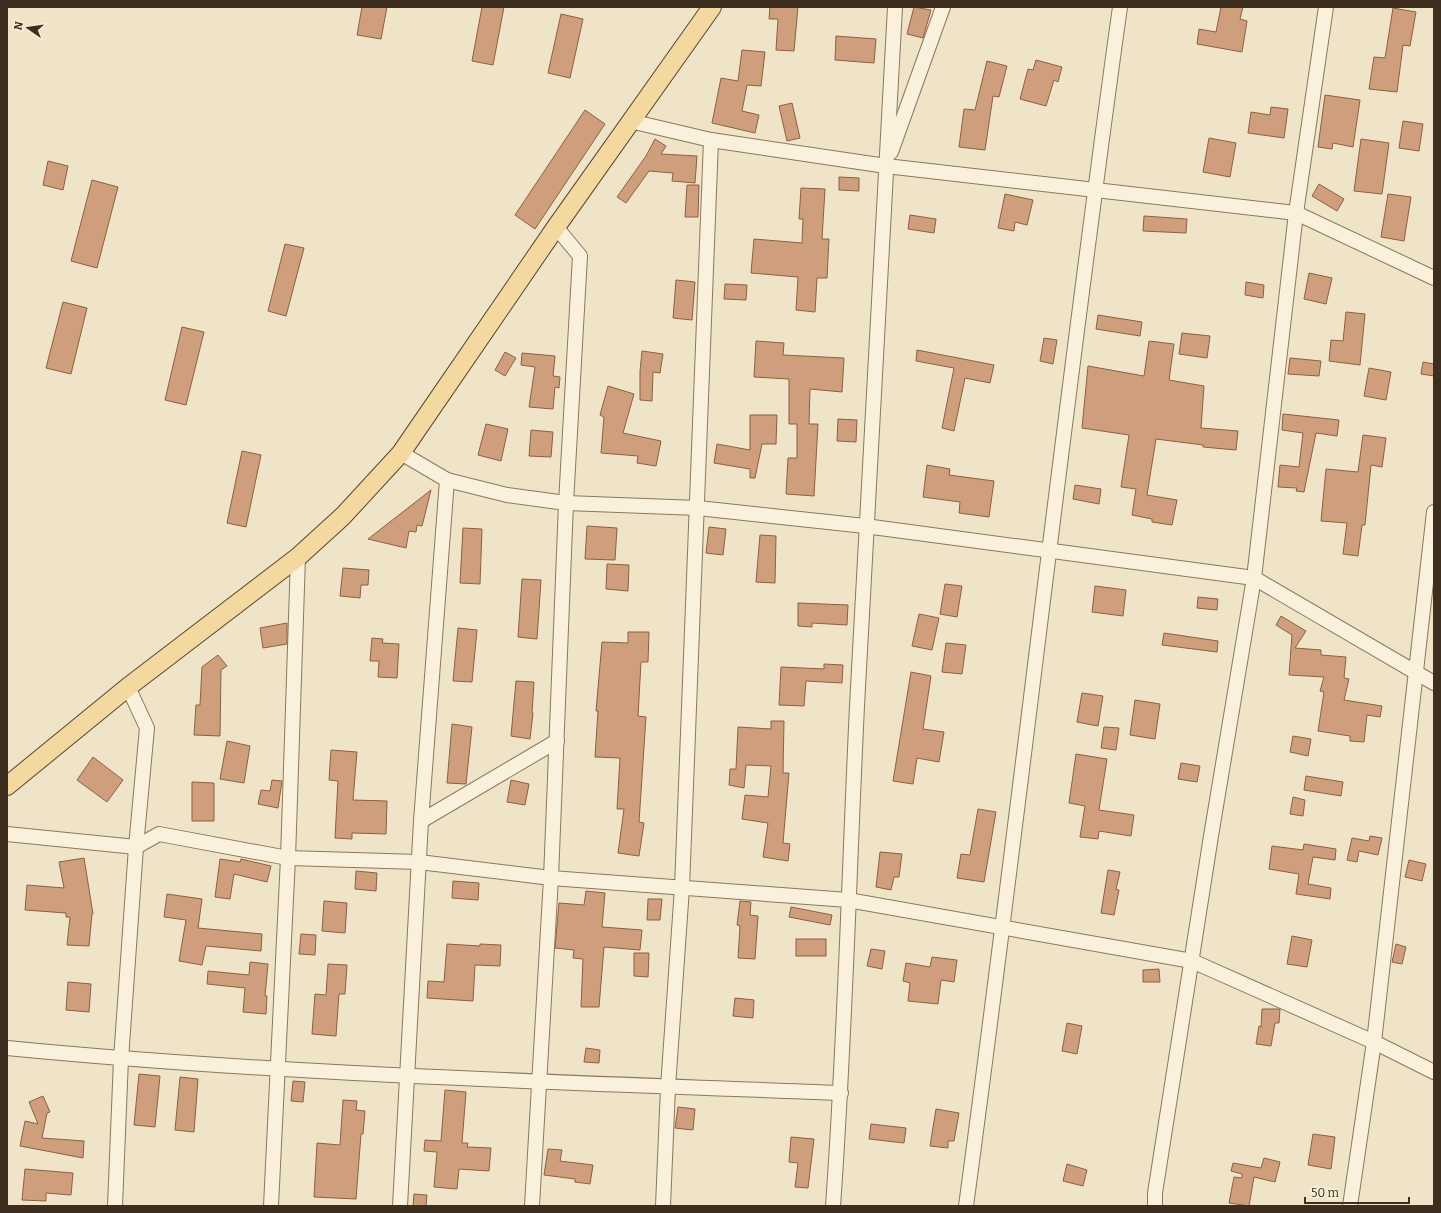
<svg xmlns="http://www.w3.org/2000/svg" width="1441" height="1213" font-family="Bitter,serif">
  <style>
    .building { fill: #cf9f7d; stroke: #8d5f41 }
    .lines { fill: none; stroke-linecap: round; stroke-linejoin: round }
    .minor-casing { stroke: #8d765c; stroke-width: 16 }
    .major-casing { stroke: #5b4430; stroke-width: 20 }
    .minor { stroke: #faf1dc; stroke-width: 14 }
    .major { stroke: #f3d9a0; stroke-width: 18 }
  </style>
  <rect width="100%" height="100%" fill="#f0e4c8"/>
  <g class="building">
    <polygon points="362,7 387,7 381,39 357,35"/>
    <polygon points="482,7 504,7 493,65 472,61"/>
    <polygon points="770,7 798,7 794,51 776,50 778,19 769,19"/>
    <polygon points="914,7 931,10 923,38 907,34"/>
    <polygon points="1221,7 1243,7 1240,19 1247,21 1242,52 1197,44 1199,29 1216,32"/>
    <polygon points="1393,8 1416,12 1410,46 1403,45 1397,92 1369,89 1374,57 1385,58"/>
    <polygon points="561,14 583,19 570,78 548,73"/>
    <polygon points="836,36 876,39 874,63 835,60"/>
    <polygon points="742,50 765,52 761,86 747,85 742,111 759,115 755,133 712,123 721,78 738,81"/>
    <polygon points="1036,60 1062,67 1058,82 1054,80 1046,106 1020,99 1028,69 1033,70"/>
    <polygon points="987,61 1007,66 999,97 993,96 985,150 959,147 964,109 975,110"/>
    <polygon points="1325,95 1360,100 1353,147 1333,143 1332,149 1318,147"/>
    <polygon points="792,103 800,138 787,141 779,106"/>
    <polygon points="1271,107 1288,109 1284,138 1248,133 1251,112 1270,115"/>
    <polygon points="585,110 605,124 535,229 515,215"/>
    <polygon points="1403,121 1423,124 1419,151 1399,148"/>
    <polygon points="1209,138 1236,143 1230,177 1203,172"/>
    <polygon points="655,139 666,146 661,154 697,156 695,183 672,181 673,173 649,171 626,203 617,197 646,156"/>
    <polygon points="1361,139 1389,143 1382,194 1354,191"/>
    <polygon points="48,161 68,166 63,190 43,185"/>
    <polygon points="839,177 859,178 859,191 839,190"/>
    <polygon points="92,180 118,187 97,268 71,261"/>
    <polygon points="1319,184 1344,199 1337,211 1312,196"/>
    <polygon points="687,185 699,185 698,217 685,217"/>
    <polygon points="801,188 825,189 822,239 829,239 827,278 817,278 815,312 796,310 798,277 751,273 754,239 802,243 803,219 799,219"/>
    <polygon points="1005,194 1033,200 1027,225 1015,222 1014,231 998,228"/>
    <polygon points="1388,194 1411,197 1404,241 1381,237"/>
    <polygon points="910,215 936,219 934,233 908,229"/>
    <polygon points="1144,216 1187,219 1186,233 1143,231"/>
    <polygon points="285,244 304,248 286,316 268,311"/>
    <polygon points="1309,273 1332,278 1326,304 1304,299"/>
    <polygon points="676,280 695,282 692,320 673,318"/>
    <polygon points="1246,282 1264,285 1263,298 1245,295"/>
    <polygon points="725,284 747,285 746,300 724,299"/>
    <polygon points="63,302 87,308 71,374 46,368"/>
    <polygon points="1346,312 1365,314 1360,365 1329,361 1331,340 1343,341"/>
    <polygon points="1098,315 1142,322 1140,336 1096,329"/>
    <polygon points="182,327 204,332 186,405 165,400"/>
    <polygon points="1182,333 1210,336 1207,358 1179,354"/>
    <polygon points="1044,338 1057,340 1053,364 1040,361"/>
    <polygon points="756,341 784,343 783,355 844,358 842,392 810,389 809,424 818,424 814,496 786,494 788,458 797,458 797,424 789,424 789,379 754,377"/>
    <polygon points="1149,341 1174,344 1169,380 1204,386 1201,428 1238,431 1236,450 1203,447 1203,445 1156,439 1147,495 1177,500 1172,525 1152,522 1152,519 1132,515 1136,489 1121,487 1129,435 1082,428 1088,366 1144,376"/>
    <polygon points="917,350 994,365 990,383 965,378 954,431 942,428 954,368 916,361"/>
    <polygon points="642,351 663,354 660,373 653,372 652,401 640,400 640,371"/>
    <polygon points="505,352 516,358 505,376 495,370"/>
    <polygon points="522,353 555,356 553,376 560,377 559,388 555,387 553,409 529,407 535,367 521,365"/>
    <polygon points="1290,358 1321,361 1319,376 1288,374"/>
    <polygon points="1423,362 1434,364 1434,376 1421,374"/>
    <polygon points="1369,368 1391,372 1386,400 1364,396"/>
    <polygon points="608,386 634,394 623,433 661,441 656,466 637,463 638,456 601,453 604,417 600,415"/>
    <polygon points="1283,414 1339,420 1337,436 1316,433 1304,492 1296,491 1297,488 1278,487 1280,465 1299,467 1303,433 1282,430"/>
    <polygon points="750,415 777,415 776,444 762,444 755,478 750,478 750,469 714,463 717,444 750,450"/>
    <polygon points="838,419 857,420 856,442 837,441"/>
    <polygon points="486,424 508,429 501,461 478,455"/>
    <polygon points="531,430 553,432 551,457 529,456"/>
    <polygon points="1363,435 1386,438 1382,467 1371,465 1365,525 1362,525 1358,556 1343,554 1347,523 1321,521 1326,469 1358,472"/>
    <polygon points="242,451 261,455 246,527 227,523"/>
    <polygon points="927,465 950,469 949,475 994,481 989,517 959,513 960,502 923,497"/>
    <polygon points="1075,485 1101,489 1099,504 1073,499"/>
    <polygon points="431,490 422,526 417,525 416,532 409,531 406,548 368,539"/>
    <polygon points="587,526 617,528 615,560 585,559"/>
    <polygon points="709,527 726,529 723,555 706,553"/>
    <polygon points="463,528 482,529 480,584 460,583"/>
    <polygon points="760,535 776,536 775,583 756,582"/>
    <polygon points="607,564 629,565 628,591 606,589"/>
    <polygon points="343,568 369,570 368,585 361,585 360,598 340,596"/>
    <polygon points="522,579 541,580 537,639 518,637"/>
    <polygon points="945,584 962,586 957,617 940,614"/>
    <polygon points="1095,586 1126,590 1123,616 1092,612"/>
    <polygon points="1198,597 1218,599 1217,610 1197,608"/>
    <polygon points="798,603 848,605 847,625 812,623 812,627 798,626"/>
    <polygon points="919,614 939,618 932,650 912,646"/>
    <polygon points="1281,616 1306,631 1295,648 1321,650 1321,655 1346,657 1344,678 1349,679 1344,700 1382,706 1380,717 1367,715 1364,742 1350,741 1350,736 1318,731 1324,692 1320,691 1324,677 1289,675 1292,635 1276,625"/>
    <polygon points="287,623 287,644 263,648 260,628"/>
    <polygon points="458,628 477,630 472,682 453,681"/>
    <polygon points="628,632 649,632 648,662 641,662 638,716 646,717 639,822 644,823 639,856 618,853 624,809 617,809 620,758 595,757 598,711 596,711 602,642 628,643"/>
    <polygon points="1164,633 1218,641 1217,652 1162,645"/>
    <polygon points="372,638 383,639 382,643 399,644 397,678 378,677 379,661 370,661"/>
    <polygon points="946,643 966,645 962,674 942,672"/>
    <polygon points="218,655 227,666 221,670 220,736 194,735 196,705 200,705 202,667"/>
    <polygon points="824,664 843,665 842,683 806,681 804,706 779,705 781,667 824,669"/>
    <polygon points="911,672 931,676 923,729 944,732 939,762 917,758 913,784 893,781"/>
    <polygon points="516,681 534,682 532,713 533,713 530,739 511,736"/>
    <polygon points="1082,693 1103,696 1098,726 1077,722"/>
    <polygon points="1135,700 1160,704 1155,739 1130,735"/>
    <polygon points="771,721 784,721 783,773 789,773 783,843 790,844 788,861 763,857 768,823 742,819 745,795 768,797 771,766 746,765 744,788 729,785 730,769 736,769 738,727 771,729"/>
    <polygon points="452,724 472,727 466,784 447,783"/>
    <polygon points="1104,727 1119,728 1116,750 1101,748"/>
    <polygon points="1293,736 1311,739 1308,756 1290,752"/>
    <polygon points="227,741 250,746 244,783 220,779"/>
    <polygon points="331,750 357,752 353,800 387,801 386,834 352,833 352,839 335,838 338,781 329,780"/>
    <polygon points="1076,754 1107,759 1099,810 1134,815 1131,836 1099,831 1098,839 1080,837 1085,806 1069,803"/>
    <polygon points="93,757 123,780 107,802 77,780"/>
    <polygon points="1181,763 1200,766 1197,782 1178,779"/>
    <polygon points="1306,776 1343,782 1341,796 1304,790"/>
    <polygon points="272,780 282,781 278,808 258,804 261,790 270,791"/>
    <polygon points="511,780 529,784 525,805 507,802"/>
    <polygon points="192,782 214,783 214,821 192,821"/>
    <polygon points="1293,797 1305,800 1303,816 1290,814"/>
    <polygon points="978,809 996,812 984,882 957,878 961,854 970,855"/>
    <polygon points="1370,836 1382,838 1378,855 1359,851 1357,862 1347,860 1352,838 1369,841"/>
    <polygon points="1304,844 1336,849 1335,860 1313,857 1308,884 1331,888 1330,899 1296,894 1299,874 1269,869 1272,846 1303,850"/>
    <polygon points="880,852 902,854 899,877 894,877 891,890 876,887"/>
    <polygon points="84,858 93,914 92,914 89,946 67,945 70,917 66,917 66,913 25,910 27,885 64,888 59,862"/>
    <polygon points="220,859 240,862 241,859 271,866 267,882 234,874 230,899 215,897"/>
    <polygon points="1409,860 1426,864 1422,881 1405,877"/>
    <polygon points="1108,870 1120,872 1116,889 1119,890 1114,915 1101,913"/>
    <polygon points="356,871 377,873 376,891 355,889"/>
    <polygon points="453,881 479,883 478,900 452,898"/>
    <polygon points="586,891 605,893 602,927 642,930 640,950 604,947 599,1007 581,1007 583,959 573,958 574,950 555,948 559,903 584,905"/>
    <polygon points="167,894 202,899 198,928 262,934 261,951 206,946 202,965 179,961 186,920 164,917"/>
    <polygon points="648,899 662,899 660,920 647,920"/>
    <polygon points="324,901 347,903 345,933 322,931"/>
    <polygon points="740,901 751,902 750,915 758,916 755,959 738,958 740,926 737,925"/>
    <polygon points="791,907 832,915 830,925 789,917"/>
    <polygon points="301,934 316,935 315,955 299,954"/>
    <polygon points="1292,936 1312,940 1307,967 1287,964"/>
    <rect x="796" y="939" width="30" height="17"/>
    <polygon points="447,944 480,946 480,944 501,945 500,966 475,965 473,1001 427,998 428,981 444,982"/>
    <polygon points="1396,944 1406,947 1402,964 1392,962"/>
    <polygon points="871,949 885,951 882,969 867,966"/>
    <polygon points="634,953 649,953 648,977 634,976"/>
    <polygon points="932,957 957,960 954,982 941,980 938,1004 908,1001 910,983 903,981 906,963 930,967"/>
    <polygon points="250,962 268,964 265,996 267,996 266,1014 243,1012 245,988 207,984 208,971 249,975"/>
    <polygon points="328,964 347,965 345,994 339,994 336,1036 312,1034 315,994 326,995"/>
    <polygon points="1159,969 1160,982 1143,982 1143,970"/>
    <polygon points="68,982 91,984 89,1012 66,1010"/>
    <polygon points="735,998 754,1000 753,1018 733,1016"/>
    <polygon points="1262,1009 1280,1009 1279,1023 1275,1023 1271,1046 1256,1044 1259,1026 1261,1027"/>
    <polygon points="1067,1023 1082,1026 1077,1054 1062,1051"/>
    <polygon points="586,1048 600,1050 599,1063 584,1062"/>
    <polygon points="139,1074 160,1076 155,1127 134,1125"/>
    <polygon points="180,1077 198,1079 194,1132 175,1130"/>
    <polygon points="293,1081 305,1082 303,1102 291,1101"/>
    <polygon points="445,1090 466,1092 462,1143 468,1143 467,1147 491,1148 489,1171 459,1169 457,1189 434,1187 437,1152 424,1151 425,1140 441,1141"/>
    <polygon points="43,1096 50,1112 47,1113 42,1138 84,1141 83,1158 20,1146 25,1121 38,1124 29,1102"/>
    <polygon points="343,1100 357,1101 356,1110 365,1111 363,1134 361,1134 356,1199 314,1197 317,1143 340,1145"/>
    <polygon points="678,1107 695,1109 693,1130 675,1128"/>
    <polygon points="936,1109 959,1113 954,1141 948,1141 948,1148 930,1146"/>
    <polygon points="871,1124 906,1128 904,1143 869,1139"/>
    <polygon points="1313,1134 1335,1137 1331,1169 1308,1165"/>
    <polygon points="791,1137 814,1139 808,1188 795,1187 798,1163 789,1162"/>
    <polygon points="548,1149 562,1150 560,1161 593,1165 590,1184 575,1182 575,1179 544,1175"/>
    <polygon points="1264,1158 1280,1162 1275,1182 1254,1177 1249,1206 1229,1203 1234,1177 1242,1178 1242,1174 1231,1171 1233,1163 1261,1168"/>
    <polygon points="1067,1164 1087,1170 1083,1186 1063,1181"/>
    <polygon points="25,1169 73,1173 71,1195 46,1193 46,1201 22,1200"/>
    <polygon points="414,1194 427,1195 426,1206 413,1206"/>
  </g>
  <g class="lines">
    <g class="minor-casing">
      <g id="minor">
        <polyline points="630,121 711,140 886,166 1296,213 1434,278"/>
        <polyline points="891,152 943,7"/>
        <polyline points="401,453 447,480 507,495 566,503 698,508 865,526 1254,578 1434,683"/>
        <polyline points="421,821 557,741"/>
        <polyline points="7,834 136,847 159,834 288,858 419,862 551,878 848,900 1192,961 1374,1042 1434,1072"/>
        <path d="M 7,1048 C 284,1075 563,1082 841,1093"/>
        <polyline points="115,1206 121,1059 136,847 147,728 128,687"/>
        <polyline points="271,1206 288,858 298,557"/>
        <polyline points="400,1206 421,821 447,480"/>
        <polyline points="532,1206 551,878 566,503 580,256 556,227"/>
        <polyline points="663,1206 668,1087 682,888 711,140"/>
        <path d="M 833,1206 C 845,1040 849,873 857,706 C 868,473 881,240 895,7"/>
        <path d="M 966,1206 C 1020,807 1064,406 1120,7"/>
        <polyline points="1155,1206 1155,1193 1211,836 1254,578 1296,213 1326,7"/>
        <polyline points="1350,1206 1374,1042 1434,512"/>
      </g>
    </g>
    <g class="major-casing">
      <polyline id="major" points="7,786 128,687 298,557 343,516 401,453 556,227 712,7"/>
    </g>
    <use href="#minor" class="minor"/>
    <use href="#major" class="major"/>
  </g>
  <rect width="1441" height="1213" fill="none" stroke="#3d2e20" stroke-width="16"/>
  <g transform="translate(28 28) rotate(283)" stroke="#f7eed8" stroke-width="3" paint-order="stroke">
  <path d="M0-3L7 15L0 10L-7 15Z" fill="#3d2e20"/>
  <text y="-6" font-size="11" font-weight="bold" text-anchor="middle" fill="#3d2e20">N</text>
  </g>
  <path d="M1305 1197v6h104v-6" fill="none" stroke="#3d2e20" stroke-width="2"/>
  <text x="1311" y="1197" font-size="12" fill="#3d2e20" stroke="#f7eed8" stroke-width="3" paint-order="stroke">50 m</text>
</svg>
